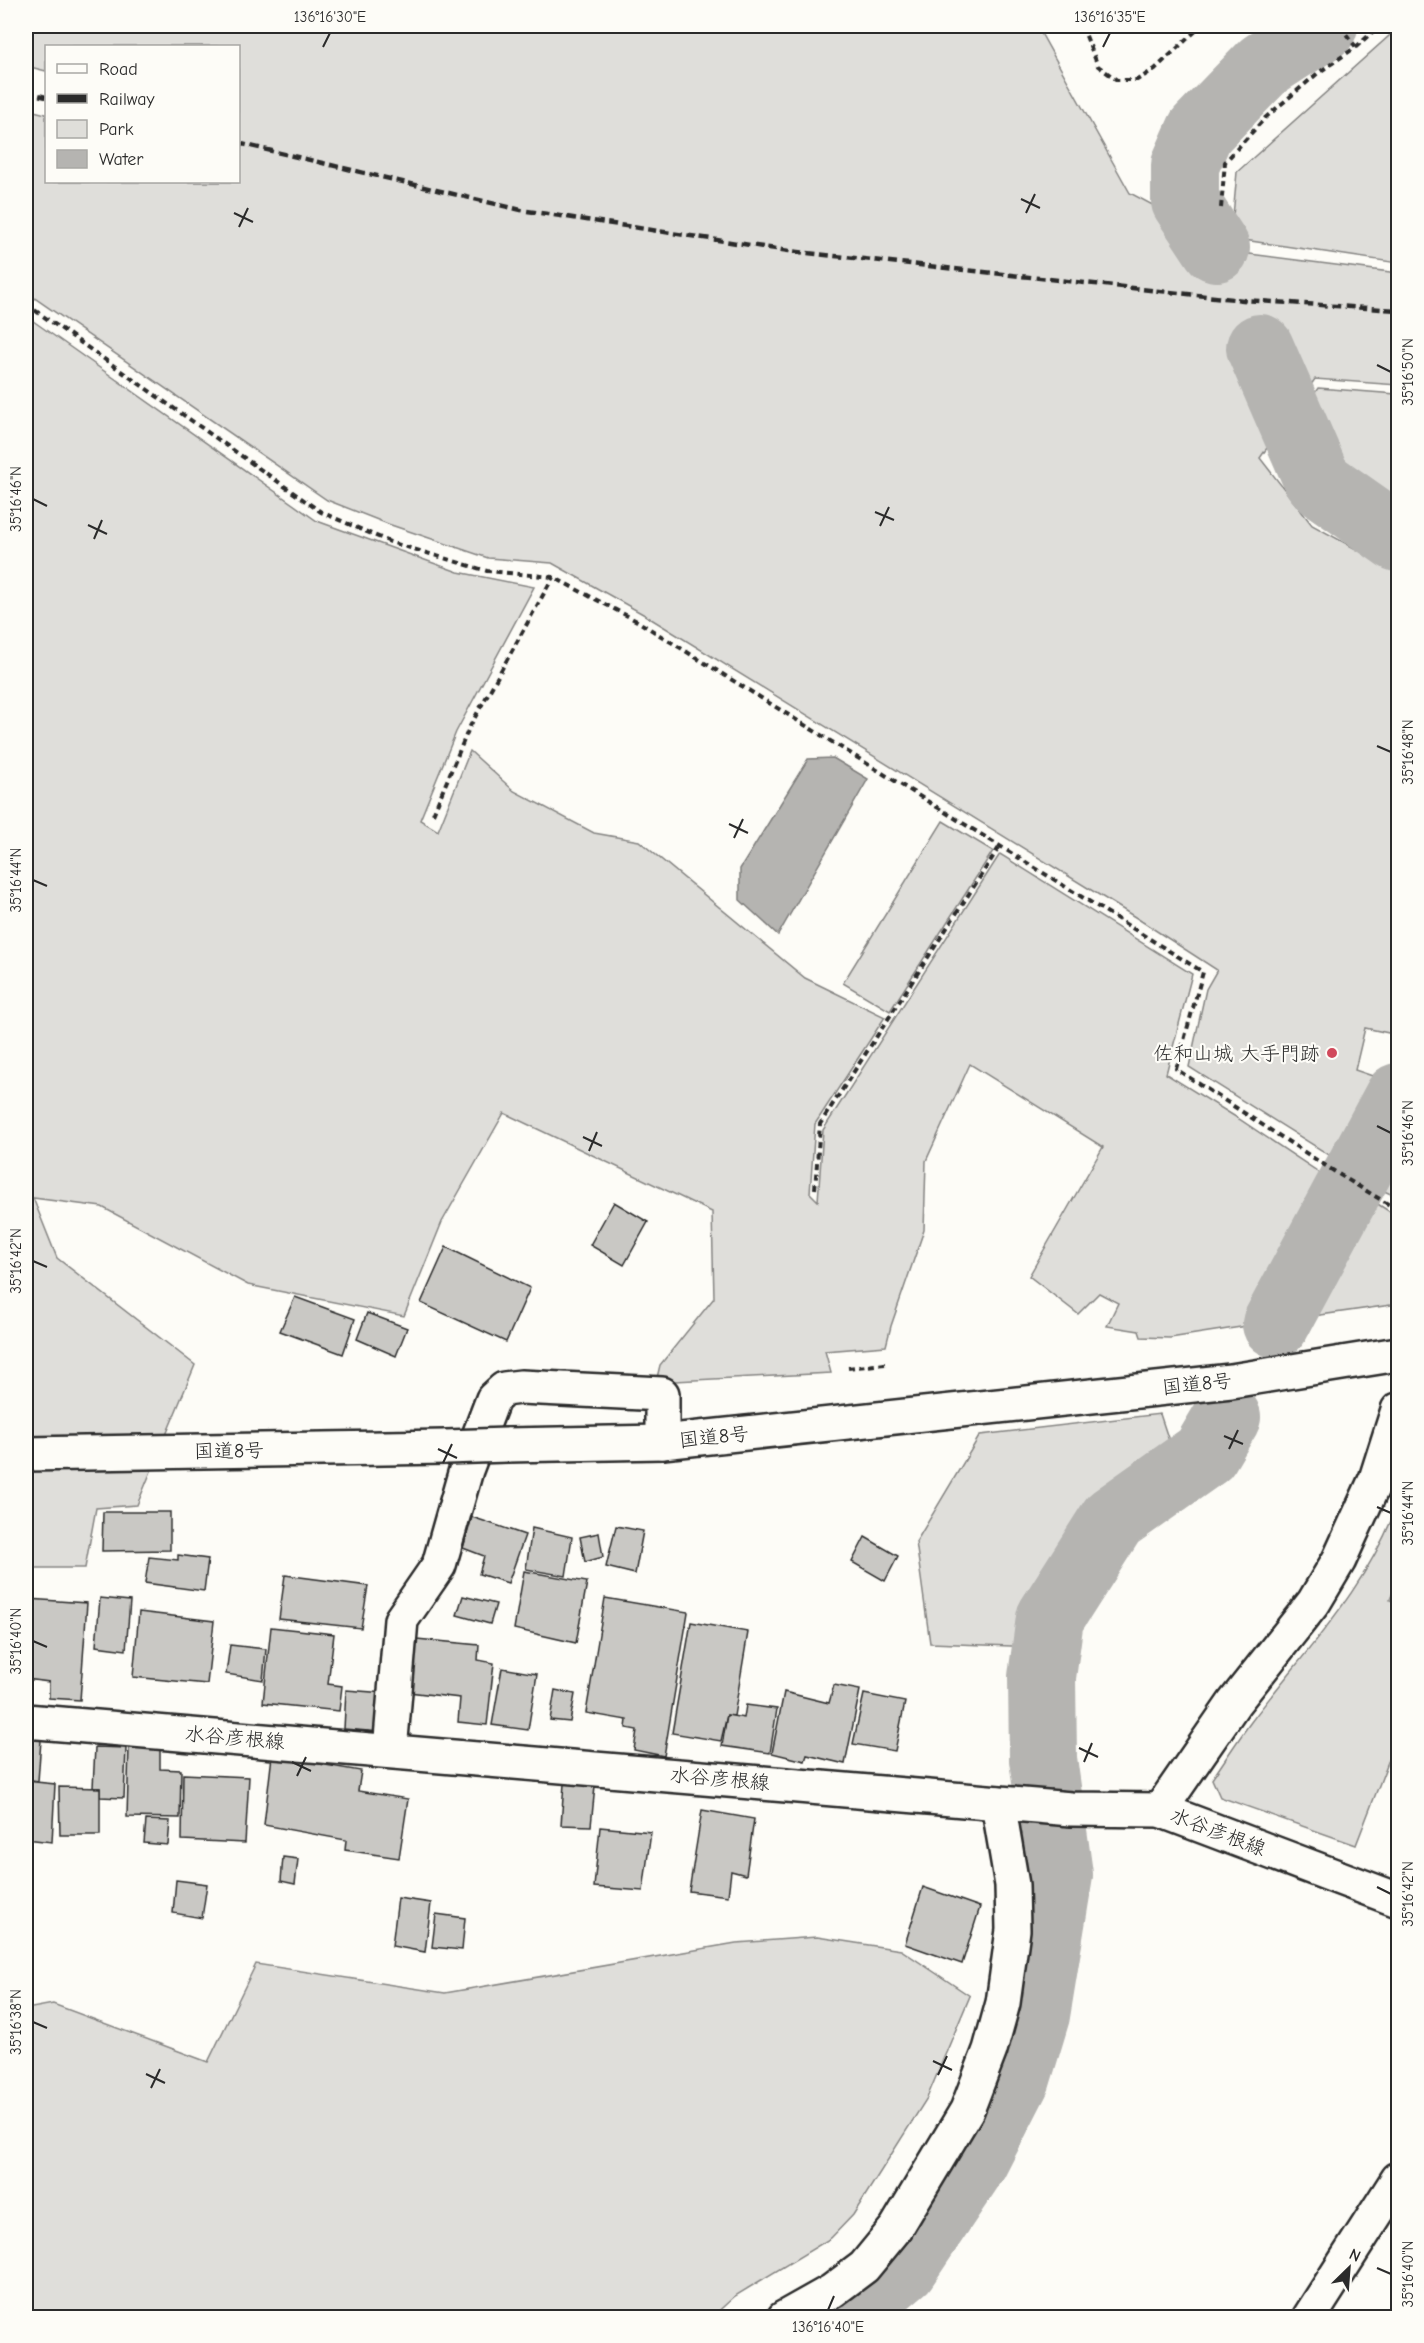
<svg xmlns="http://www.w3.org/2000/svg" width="1424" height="2343" font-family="'Comic Neue','Klee One',sans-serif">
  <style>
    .green { fill: #dfdeda; stroke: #858482; stroke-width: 1.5 }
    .water { fill: #b5b4b1; stroke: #7e7d7b; stroke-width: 1.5 }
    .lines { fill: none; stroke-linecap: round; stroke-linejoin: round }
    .river { stroke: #b5b4b1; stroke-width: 68 }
    .building { fill: #c9c8c4; stroke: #2b2b2b; stroke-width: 1.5 }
    .minor-casing { stroke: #2b2b2b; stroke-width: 38 }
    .major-casing { stroke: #2b2b2b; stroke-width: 38 }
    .highway-casing { stroke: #2b2b2b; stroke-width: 38 }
    .path { stroke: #2b2b2b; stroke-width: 4; stroke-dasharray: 6 4.5; stroke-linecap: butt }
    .minor { stroke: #fdfcf7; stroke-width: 33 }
    .major { stroke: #fdfcf7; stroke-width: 33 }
    .highway { stroke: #fdfcf7; stroke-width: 33 }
    .rail { stroke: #2b2b2b; stroke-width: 4.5; stroke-dasharray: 9 4.5; stroke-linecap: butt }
    .highway-bridge-casing { stroke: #2b2b2b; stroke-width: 38; stroke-linecap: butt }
    .highway-bridge { stroke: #fdfcf7; stroke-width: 33 }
    .ticks { fill: none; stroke: #2b2b2b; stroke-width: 2 }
    .poi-dot { fill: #d1495b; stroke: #fdfcf7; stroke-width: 2 }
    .labels { text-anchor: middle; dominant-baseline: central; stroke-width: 4.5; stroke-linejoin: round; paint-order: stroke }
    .poi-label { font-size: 20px; fill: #2b2b2b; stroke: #fdfcf7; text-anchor: end }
    .street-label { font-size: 20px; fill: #2b2b2b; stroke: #fdfcf7 }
    .neatline { fill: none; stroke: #2b2b2b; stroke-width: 2 }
    .ticks-label { font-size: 15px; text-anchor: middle; fill: #2b2b2b }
  </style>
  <rect width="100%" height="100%" fill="#fdfcf7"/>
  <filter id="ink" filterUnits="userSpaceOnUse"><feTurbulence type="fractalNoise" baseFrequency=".0167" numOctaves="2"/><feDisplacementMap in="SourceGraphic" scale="12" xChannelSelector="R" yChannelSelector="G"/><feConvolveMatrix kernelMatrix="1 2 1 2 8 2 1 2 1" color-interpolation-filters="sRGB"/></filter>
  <g filter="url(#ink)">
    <g class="green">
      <polygon points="26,26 1037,26 1130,193 1242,253 1398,273 1398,385 1315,379 1260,458 1312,525 1398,572 1398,1035 1365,1028 1355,1070 1393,1083 1345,1165 1189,1067 1206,989 1217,970 1135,917 643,614 552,563 488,558 388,524 327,500 26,292 26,109 46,114 46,182 238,182 238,46 46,46 46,71 26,66"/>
      <polygon points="1398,28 1398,263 1231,238 1237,172"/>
      <polygon points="26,316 317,521 458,572 534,587 456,732 420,820 438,831 470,751 514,791 594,833 639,841 805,978 885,1017 815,1124 810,1193 818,1201 823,1130 1000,854 1192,974 1166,1074 1239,1119 1335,1183 1260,1324 1170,1338 1141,1337 1139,1331 1107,1326 1118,1303 1099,1293 1078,1314 1029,1276 1103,1147 970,1064 926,1161 924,1230 891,1326 886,1346 825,1351 831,1373 656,1382 660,1365 714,1298 712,1212 504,1113 442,1222 404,1316 248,1285 102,1207 33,1198 57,1258 195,1365 137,1505 96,1508 85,1568 36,1568 26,1579"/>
      <polygon points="1318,388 1396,394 1398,397 1398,523 1330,475 1302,412"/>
      <polygon points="943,821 993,851 890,1011 843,983"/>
      <polygon points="1387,1143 1398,1151 1398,1197 1365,1183"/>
      <polygon points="1359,1192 1398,1217 1398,1304 1306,1317 1311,1303 1298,1303"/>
      <polygon points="1160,1414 1172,1450 1041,1647 930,1643 916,1542 980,1435"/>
      <path d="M 1398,1503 L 1398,1579 L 1390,1600 L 1398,1604 L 1398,1736 L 1356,1845 L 1220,1797 L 1212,1779 C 1225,1760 1237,1741 1251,1722 C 1304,1652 1368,1588 1398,1503 Z"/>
      <polygon points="817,1937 901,1950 970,1996 927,2098 853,2215 831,2238 735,2296 712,2317 26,2317 26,2009 53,2004 208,2062 256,1964 445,1993 736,1943"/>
    </g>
    <polygon class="water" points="833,758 868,779 778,935 740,900 740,869 808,759"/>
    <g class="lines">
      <g class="river">
        <polyline points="1216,248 1185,201 1185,165 1200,131 1264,65 1324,26"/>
        <polyline points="1260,348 1316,477 1324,486 1398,538"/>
        <polyline points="1276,1324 1398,1097"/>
        <polyline points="834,2318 866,2299 903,2268 974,2162 1017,2078 1036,2015 1059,1875 1043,1759 1042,1677 1050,1618 1113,1519 1205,1454 1227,1417"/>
      </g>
    </g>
    <g class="building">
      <polygon points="614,1202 648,1222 624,1265 590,1245"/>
      <polygon points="446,1247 530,1288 506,1342 421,1303"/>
      <polygon points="295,1297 355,1319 343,1354 280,1331"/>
      <polygon points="367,1313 407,1328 396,1356 357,1339"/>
      <polygon points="103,1512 170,1512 170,1550 102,1551"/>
      <polygon points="472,1517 525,1535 508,1583 479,1574 484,1556 463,1548"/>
      <polygon points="616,1526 643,1531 635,1574 606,1567"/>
      <polygon points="532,1528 572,1537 566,1576 526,1569"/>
      <polygon points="599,1533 603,1557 585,1562 580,1537"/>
      <polygon points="865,1537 898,1556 885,1581 852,1562"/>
      <polygon points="178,1555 208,1559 204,1591 145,1583 149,1557 178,1560"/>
      <polygon points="524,1571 587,1582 576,1643 514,1629"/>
      <polygon points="285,1575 368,1586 361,1628 279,1619"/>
      <polygon points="463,1596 496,1604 490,1624 457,1615"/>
      <polygon points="100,1598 130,1601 126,1650 96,1646"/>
      <polygon points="605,1598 688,1612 664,1756 634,1750 637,1730 626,1728 627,1720 586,1713"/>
      <polygon points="28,1599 87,1603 80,1700 49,1698 49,1682 26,1679"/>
      <polygon points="139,1612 214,1621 207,1684 133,1677"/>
      <polygon points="691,1622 748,1632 734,1716 727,1715 721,1741 672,1733"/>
      <polygon points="271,1627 334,1634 328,1684 342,1686 339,1711 263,1703"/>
      <polygon points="406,1638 479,1645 478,1660 494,1663 487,1725 458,1722 460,1698 400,1691"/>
      <polygon points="230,1645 266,1649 263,1680 226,1674"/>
      <polygon points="502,1668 537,1674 528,1730 492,1725"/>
      <polygon points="834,1685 860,1690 845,1764 807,1755 805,1761 772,1753 784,1692 829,1703"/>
      <polygon points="346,1690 385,1693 381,1732 344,1729"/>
      <polygon points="555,1690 575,1694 570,1722 550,1720"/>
      <polygon points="864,1694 905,1702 895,1751 853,1744"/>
      <polygon points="746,1705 777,1709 770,1753 722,1746 727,1715 744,1718"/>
      <polygon points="26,1739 41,1740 38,1781 26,1779"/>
      <polygon points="129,1746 160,1747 160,1769 181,1770 180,1818 127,1817"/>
      <polygon points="95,1747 126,1748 124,1798 100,1797 100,1788 93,1788"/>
      <polygon points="272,1756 361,1771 358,1791 408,1799 399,1858 345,1850 346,1840 264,1825"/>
      <polygon points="183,1774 249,1777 245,1843 182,1840"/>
      <polygon points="26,1781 55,1784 52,1842 26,1839"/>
      <polygon points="564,1784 595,1786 591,1826 561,1825"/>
      <polygon points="59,1787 100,1788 100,1835 60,1835"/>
      <polygon points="702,1810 754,1819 746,1875 731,1871 728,1896 689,1891"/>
      <polygon points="146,1820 170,1821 168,1845 144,1843"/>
      <polygon points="600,1827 651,1832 643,1891 594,1887"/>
      <polygon points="283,1857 298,1859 295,1884 281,1881"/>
      <polygon points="176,1880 207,1884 202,1918 173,1913"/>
      <polygon points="923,1887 980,1907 962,1964 905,1944"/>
      <polygon points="398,1898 431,1903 425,1952 392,1946"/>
      <polygon points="436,1914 465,1918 462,1950 432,1947"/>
    </g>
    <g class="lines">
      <g class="minor-casing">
        <g id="minor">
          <polyline points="390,1751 401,1620 439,1565 466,1470 493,1399 504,1389 521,1387 662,1394 662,1442"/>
          <polyline points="1160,1810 1234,1703 1314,1602 1339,1560 1376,1479 1398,1410"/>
          <polyline points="784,2318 832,2291 864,2267 896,2228 967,2110 990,2050 1003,2003 1013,1930 1012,1885 998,1803"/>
          <polyline points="1309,2318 1398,2179"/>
        </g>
      </g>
      <g class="major-casing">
        <polyline id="major" points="26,1721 1071,1809 1160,1810 1398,1900"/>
      </g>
      <g class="highway-casing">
        <g id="highway">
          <polyline points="507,1445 662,1442 1231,1381 1398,1354"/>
          <polyline points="26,1454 446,1447"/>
        </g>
      </g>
      <g class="path">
        <polyline points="1082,26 1098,66 1117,80 1137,80 1155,69 1201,26"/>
        <polyline points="1340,26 1356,47"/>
        <polyline points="1221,208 1225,162 1265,118 1318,73 1356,47 1379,26"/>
        <polyline points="26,304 321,512 390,542 487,571 553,577 637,621 1203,972 1176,1069 1340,1175 1398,1210"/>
        <polyline points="433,814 469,728 553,577"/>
        <polyline points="815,1189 820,1124 1000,846"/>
        <polyline points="848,1368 885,1364"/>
      </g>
      <use href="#minor" class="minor"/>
      <use href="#major" class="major"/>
      <use href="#highway" class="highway"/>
      <g class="rail">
        <polyline points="26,92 46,97"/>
        <polyline points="238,143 521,210 789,251 1243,300 1398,310"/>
      </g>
      <g class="highway-bridge-casing">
        <polyline id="highway-bridge" points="446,1447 507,1445"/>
      </g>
      <use href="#highway-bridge" class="highway-bridge"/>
    </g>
  </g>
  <path class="ticks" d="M 323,47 L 330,33M 1103,47 L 1110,33M 1021,199 L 1040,208M 234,213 L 253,222M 1026,213 L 1035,194M 239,227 L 248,208M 1377,365 L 1391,372M 33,499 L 47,506M 875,512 L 894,520M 88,525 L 107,534M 880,526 L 889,507M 94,539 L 102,520M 1377,746 L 1391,752M 729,824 L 748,833M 734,838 L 743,819M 33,880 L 47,886M 1377,1126 L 1391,1133M 583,1137 L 602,1146M 589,1151 L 597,1132M 33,1261 L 47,1267M 1224,1436 L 1243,1444M 438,1449 L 457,1458M 1229,1449 L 1238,1430M 443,1463 L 452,1444M 1377,1507 L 1391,1513M 33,1641 L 47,1647M 1079,1748 L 1098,1757M 292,1762 L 311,1771M 1084,1762 L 1092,1743M 297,1776 L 306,1757M 1377,1887 L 1391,1894M 33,2022 L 47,2028M 933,2061 L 952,2070M 146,2074 L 165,2083M 938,2075 L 947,2056M 151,2088 L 160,2069M 1377,2268 L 1391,2274M 828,2310 L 834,2296"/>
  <circle class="poi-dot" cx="1332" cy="1053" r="6"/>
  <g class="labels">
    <g class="poi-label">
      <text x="1320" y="1053">佐和山城 大手門跡</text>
    </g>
    <g class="street-label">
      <text transform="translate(1197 1384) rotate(-6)">国道8号</text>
      <text transform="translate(714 1437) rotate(-6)">国道8号</text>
      <text transform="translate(229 1451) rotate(-1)">国道8号</text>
      <text transform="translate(235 1738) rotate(5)">水谷彦根線</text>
      <text transform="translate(720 1779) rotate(5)">水谷彦根線</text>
      <text transform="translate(1218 1832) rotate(21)">水谷彦根線</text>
    </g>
  </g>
  <rect width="1424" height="2343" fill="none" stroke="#fdfcf7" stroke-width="66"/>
  <rect x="45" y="45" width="195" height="138" fill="#fdfcf7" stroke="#a9a8a5" stroke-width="1.5"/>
  <rect x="57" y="64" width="30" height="9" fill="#fdfcf7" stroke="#a9a8a5" stroke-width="1.5"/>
  <text x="99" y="75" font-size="18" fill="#2b2b2b">Road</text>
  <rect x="57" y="94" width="30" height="9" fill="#2b2b2b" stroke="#a9a8a5" stroke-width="1.5"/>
  <text x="99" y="105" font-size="18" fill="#2b2b2b">Railway</text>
  <rect x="57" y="120" width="30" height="18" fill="#dfdeda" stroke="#a9a8a5" stroke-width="1.5"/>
  <text x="99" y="135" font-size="18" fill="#2b2b2b">Park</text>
  <rect x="57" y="150" width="30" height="18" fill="#b5b4b1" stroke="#a9a8a5" stroke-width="1.5"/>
  <text x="99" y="165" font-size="18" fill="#2b2b2b">Water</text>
  <g transform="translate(1349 2268) rotate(25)" stroke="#fdfcf7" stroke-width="4.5" paint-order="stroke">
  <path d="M0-4.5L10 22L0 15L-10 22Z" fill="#2b2b2b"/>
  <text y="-9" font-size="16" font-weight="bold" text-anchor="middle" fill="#2b2b2b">N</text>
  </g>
  <rect x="33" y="33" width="1358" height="2277" class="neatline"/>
  <g class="ticks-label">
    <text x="330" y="22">136°16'30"E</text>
    <text x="1110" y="22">136°16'35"E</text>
    <text transform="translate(1408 372) rotate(-90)" y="5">35°16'50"N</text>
    <text transform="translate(16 499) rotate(-90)" y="5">35°16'46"N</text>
    <text transform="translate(1408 752) rotate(-90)" y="5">35°16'48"N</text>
    <text transform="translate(16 880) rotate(-90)" y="5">35°16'44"N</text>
    <text transform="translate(1408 1133) rotate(-90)" y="5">35°16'46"N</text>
    <text transform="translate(16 1261) rotate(-90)" y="5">35°16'42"N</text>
    <text transform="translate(1408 1513) rotate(-90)" y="5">35°16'44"N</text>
    <text transform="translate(16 1641) rotate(-90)" y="5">35°16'40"N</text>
    <text transform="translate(1408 1894) rotate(-90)" y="5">35°16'42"N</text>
    <text transform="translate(16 2022) rotate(-90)" y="5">35°16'38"N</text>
    <text transform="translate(1408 2274) rotate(-90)" y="5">35°16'40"N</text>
    <text x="828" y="2332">136°16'40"E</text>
  </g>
</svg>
